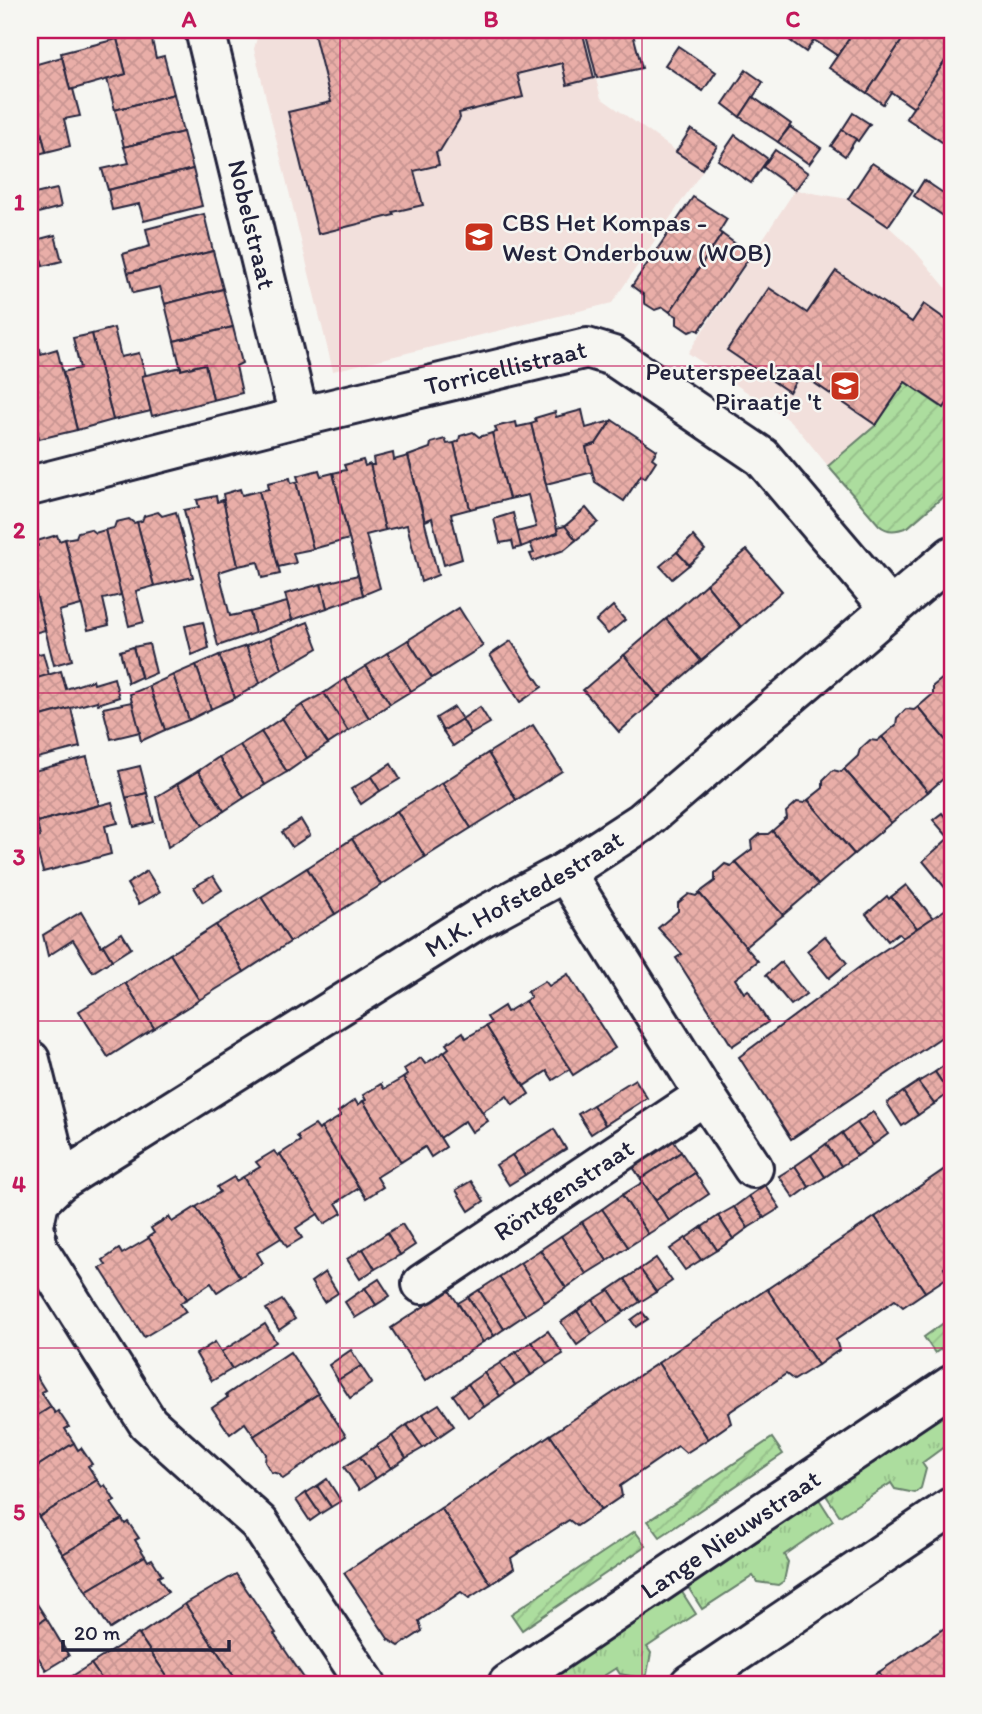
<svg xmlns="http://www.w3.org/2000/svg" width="982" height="1714" font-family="Itim,sans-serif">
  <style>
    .built { fill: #f2e0dc }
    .grass { fill: url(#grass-tufts); stroke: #67806c; stroke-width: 2 }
    .garden { fill: url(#garden-furrows); stroke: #67806c; stroke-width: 2 }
    .building { fill: url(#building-cross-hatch); stroke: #22223b; stroke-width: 2 }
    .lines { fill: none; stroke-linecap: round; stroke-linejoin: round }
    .minor-casing { stroke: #22223b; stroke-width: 44 }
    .tertiary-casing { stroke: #22223b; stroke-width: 44 }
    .minor { stroke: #f6f6f2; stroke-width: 38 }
    .tertiary { stroke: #f6f6f2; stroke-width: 38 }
    .grid { fill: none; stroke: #c2185b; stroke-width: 2; stroke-opacity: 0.55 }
    .labels { text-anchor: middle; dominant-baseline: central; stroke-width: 5; stroke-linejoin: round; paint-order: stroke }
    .poi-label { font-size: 26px; fill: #22223b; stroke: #f6f6f2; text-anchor: start }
    .street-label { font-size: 26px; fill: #22223b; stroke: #f6f6f2 }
    .neatline { fill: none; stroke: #c2185b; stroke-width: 2.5 }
    .grid-label { font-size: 23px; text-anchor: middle; font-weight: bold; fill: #c2185b }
  </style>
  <defs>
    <pattern id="grass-tufts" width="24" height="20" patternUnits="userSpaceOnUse" patternTransform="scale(1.75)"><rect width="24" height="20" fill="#acdd9e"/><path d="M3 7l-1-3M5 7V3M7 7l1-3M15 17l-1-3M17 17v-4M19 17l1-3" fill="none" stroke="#94bd89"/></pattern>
    <pattern id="garden-furrows" width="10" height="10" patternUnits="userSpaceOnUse" patternTransform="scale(1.75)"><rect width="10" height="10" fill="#acdd9e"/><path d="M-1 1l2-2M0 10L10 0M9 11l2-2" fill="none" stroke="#94bd89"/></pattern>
    <pattern id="building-cross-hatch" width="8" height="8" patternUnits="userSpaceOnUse" patternTransform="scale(1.75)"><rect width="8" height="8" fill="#e9aea8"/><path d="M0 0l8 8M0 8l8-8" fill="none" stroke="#c89592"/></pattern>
  </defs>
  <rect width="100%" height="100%" fill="#f6f6f2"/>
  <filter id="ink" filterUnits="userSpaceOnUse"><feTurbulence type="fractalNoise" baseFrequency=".0143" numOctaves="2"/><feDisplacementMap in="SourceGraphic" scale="14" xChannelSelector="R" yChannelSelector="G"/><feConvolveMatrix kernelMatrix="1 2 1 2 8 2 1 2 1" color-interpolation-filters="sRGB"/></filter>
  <g filter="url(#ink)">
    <g class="built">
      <polygon points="259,30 583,30 601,98 703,170 612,303 333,371 254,49"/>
      <polygon points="795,190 848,199 888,226 915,251 952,295 952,489 908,527 899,530 883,529 879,525 828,466 798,429 789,420 688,353"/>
    </g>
    <g class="grass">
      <polygon points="952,1405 952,1441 922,1463 926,1469 921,1488 915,1493 895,1489 891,1483 840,1516 823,1491"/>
      <polygon points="817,1496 833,1521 784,1555 788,1562 784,1581 778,1585 757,1582 753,1576 702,1609 686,1584"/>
      <polygon points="680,1589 696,1614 647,1647 651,1653 647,1674 641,1678 620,1674 616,1668 591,1684 554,1684 549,1676"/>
    </g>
    <g class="garden">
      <path d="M 905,382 L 943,408 L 952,395 L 952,489 L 908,527 C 897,531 888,533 879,525 L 828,466 L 876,425 Z"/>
      <polygon points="952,1317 952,1341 935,1353 924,1337"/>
      <polygon points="772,1438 783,1454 660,1537 648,1521"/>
      <polygon points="635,1531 646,1546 522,1630 511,1614"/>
    </g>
    <g class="building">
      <polygon points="313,30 582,30 594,78 567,85 562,63 517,74 523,97 459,113 460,118 440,151 436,152 439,165 414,171 423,205 393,212 394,215 318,234 288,112 331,102"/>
      <polygon points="585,30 632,30 642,68 597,78"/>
      <polygon points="773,30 800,30 792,42"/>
      <polygon points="800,30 855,30 838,56 814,40 806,52 792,42"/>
      <polygon points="855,30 909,30 867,93 829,68"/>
      <polygon points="909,30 931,30 934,31 943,30 952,37 952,51 914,108 891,92 883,104 867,93"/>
      <polygon points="150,31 156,58 164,56 174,94 115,110 107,79 126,74 117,39"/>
      <polygon points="117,39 126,74 70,90 61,53"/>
      <polygon points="678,46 716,72 703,91 665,65"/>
      <polygon points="952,51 952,133 945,144 906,118"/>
      <polygon points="62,57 70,90 73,89 80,116 64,119 70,146 46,152 30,86 30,66"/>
      <polygon points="746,70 763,82 740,117 723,104"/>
      <polygon points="30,86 46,152 30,156"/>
      <polygon points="174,94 183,132 124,147 115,110"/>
      <polygon points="753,97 791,124 778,142 740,117"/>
      <polygon points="853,113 870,124 858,141 842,130"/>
      <polygon points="790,127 821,148 809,164 778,142"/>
      <polygon points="691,129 717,146 702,169 676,152"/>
      <polygon points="842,130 856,139 845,156 831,146"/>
      <polygon points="183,132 193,169 108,190 102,169 129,163 124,147"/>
      <polygon points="735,135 768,159 751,183 718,160"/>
      <polygon points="775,150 808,173 795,190 763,167"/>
      <polygon points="872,163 913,190 888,226 848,199"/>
      <polygon points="193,169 202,206 144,221 139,204 112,210 108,190"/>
      <polygon points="924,180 952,199 952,206 945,217 914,196"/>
      <polygon points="57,189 61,207 34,214 30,195"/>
      <polygon points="693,197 727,219 719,232 722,234 670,312 663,307 655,310 644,303 644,295 632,286"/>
      <polygon points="204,214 213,251 128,273 123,254 150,246 146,229"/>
      <polygon points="722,234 751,255 699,331 696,329 689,332 677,324 677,316 670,312"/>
      <polygon points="55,235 62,261 43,266 36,240"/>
      <polygon points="36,240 43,266 30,269 30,242"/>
      <polygon points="213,251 223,289 165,304 160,287 133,293 128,273"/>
      <polygon points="836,271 912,322 924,304 952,324 952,395 944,408 905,382 876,425 801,374 789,392 727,350 769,288 807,313"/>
      <polygon points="223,289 233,327 174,341 165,304"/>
      <polygon points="233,327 242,363 236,366 242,393 213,400 205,364 181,370 174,341"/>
      <polygon points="114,328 121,357 139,353 146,376 142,376 151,411 113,420 92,334"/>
      <polygon points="92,334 113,420 77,430 63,372 80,368 73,338"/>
      <polygon points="40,349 41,354 57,349 77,430 39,439 30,399 30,352"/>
      <polygon points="205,364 213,400 152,416 142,376 181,367 181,370"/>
      <polygon points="30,399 39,439 30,441"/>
      <polygon points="582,410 586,428 611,421 596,444 586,447 593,472 546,484 531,424 536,422 535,418 555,412 556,417"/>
      <polygon points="612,420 657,450 652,458 656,461 645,478 641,475 624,501 595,482 586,447 596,444"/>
      <polygon points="516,422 517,427 531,424 558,533 521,547 517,532 536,527 528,495 509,499 492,433 497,432 495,427"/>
      <polygon points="473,432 479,437 492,433 509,499 470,509 454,443 459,441 460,436"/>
      <polygon points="445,439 447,444 454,443 470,509 451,514 462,559 444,565 432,518 425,521 408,456 430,448 431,443"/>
      <polygon points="393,453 394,460 408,456 438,575 421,582 407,525 385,530 370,465 374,465 373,458"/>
      <polygon points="363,460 365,466 370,464 385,530 366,535 380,588 363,595 333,473 346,470 344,465"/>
      <polygon points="319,470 321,476 333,473 349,539 313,549 296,482 299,482 297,476"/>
      <polygon points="290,478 291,483 296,482 313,549 293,553 296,563 278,567 259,491 269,489 268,483"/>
      <polygon points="240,489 242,495 259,491 280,574 262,578 258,562 238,566 223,500 224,500 223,494"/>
      <polygon points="216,496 217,502 223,500 238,566 219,572 230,616 250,612 255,633 218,646 184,510 199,507 197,500"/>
      <polygon points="586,508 598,522 576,540 565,526"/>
      <polygon points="158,512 162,516 176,512 193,577 154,586 137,522 142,521 144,516"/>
      <polygon points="513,513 521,547 514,549 512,541 500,543 494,519"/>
      <polygon points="129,519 134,523 137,522 154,586 136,591 144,622 129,626 105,530 114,528 116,522"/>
      <polygon points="565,526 576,540 564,550 533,561 530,554 534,553 530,543 558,533 557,528"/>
      <polygon points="90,529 95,533 105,530 121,595 103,599 109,625 88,630 65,539 76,537 78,532"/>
      <polygon points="57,535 59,541 65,539 81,605 59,611 72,660 54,665 30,570 30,548 38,546 37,541"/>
      <polygon points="693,536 705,550 689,565 677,552"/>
      <polygon points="747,550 782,591 741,627 706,584"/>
      <polygon points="677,552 689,565 672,579 660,566"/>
      <polygon points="30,570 45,630 30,634"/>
      <polygon points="358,575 363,595 327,608 321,584"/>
      <polygon points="321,584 327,608 292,620 285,594"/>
      <polygon points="706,584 741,627 701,661 666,619"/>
      <polygon points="287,602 292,620 255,633 250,612"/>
      <polygon points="613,606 625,620 608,634 596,621"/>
      <polygon points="459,608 483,646 432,678 408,640"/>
      <polygon points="666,619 701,661 659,697 624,655"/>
      <polygon points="203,622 209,648 192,655 185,626"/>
      <polygon points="308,622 318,648 282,669 270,637"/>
      <polygon points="270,637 282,669 260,683 246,646"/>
      <polygon points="408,640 432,678 411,691 387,653"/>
      <polygon points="511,641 542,687 520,702 490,655"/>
      <polygon points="149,644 156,673 142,679 133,647"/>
      <polygon points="246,646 260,683 235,698 219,655"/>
      <polygon points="133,647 141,677 128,683 120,651"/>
      <polygon points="43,653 49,675 30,680 30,656"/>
      <polygon points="387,653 411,691 390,704 366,666"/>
      <polygon points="219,655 235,698 211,709 196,665"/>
      <polygon points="624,655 659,697 619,732 583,690"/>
      <polygon points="196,665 211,709 189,720 173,675"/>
      <polygon points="366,666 390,704 369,718 345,679"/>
      <polygon points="61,671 66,689 93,680 94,684 114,678 119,697 98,704 97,701 30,719 30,680"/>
      <polygon points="173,675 189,720 165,730 149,686"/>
      <polygon points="952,677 952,748 918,707 933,694 933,686 943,678 950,679"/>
      <polygon points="345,679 369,718 348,731 324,693"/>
      <polygon points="149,686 165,730 141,741 130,694"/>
      <polygon points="324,693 348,731 328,744 302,705"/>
      <polygon points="132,702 140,732 111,739 103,708"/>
      <polygon points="302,705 328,744 307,758 282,718"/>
      <polygon points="454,707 462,719 443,731 436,718"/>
      <polygon points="480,707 490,723 471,734 462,719"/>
      <polygon points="918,707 952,748 952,771 928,792 882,737 896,725 897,718 906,709 914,710"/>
      <polygon points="71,708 80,747 30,760 30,719"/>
      <polygon points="282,718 307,758 287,772 261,732"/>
      <polygon points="462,719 471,734 453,746 443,731"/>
      <polygon points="533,725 562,771 516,800 488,753"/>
      <polygon points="261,732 287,772 265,785 240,745"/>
      <polygon points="882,737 928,792 891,823 844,769 858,756 860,749 870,740 877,741"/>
      <polygon points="240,745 265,785 244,798 219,757"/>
      <polygon points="488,753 516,800 471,828 442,783"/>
      <polygon points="87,757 99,805 37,822 32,806 30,807 30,772"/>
      <polygon points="219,757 244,798 224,811 198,771"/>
      <polygon points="391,764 400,779 380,791 371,777"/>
      <polygon points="140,766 147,793 126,798 119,771"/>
      <polygon points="844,769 891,823 854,854 808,800 823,788 823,780 833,770 841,772"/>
      <polygon points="198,771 224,811 203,825 177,784"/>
      <polygon points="371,777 380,791 361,804 351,789"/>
      <polygon points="442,783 471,828 425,857 397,811"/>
      <polygon points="177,784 203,825 168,847 156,797"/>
      <polygon points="147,793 154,822 134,827 126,798"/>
      <polygon points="808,800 854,854 818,885 772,831 787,818 786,812 797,802 804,803"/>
      <polygon points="112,802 118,823 105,826 111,854 43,872 34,839 40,837 37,822"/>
      <polygon points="397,811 425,857 381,885 352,839"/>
      <polygon points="942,813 952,825 952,835 949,838 933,820"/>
      <polygon points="301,820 310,835 292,847 282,832"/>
      <polygon points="772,831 818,885 783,915 735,862 752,849 751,842 760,834 768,834"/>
      <polygon points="952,835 952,894 951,895 923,861"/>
      <polygon points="352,839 381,885 335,914 307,868"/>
      <polygon points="735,862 783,915 745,947 699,893 715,881 715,873 725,864 731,866"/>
      <polygon points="307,868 335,914 290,942 261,897"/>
      <polygon points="147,871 160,892 139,904 127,884"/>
      <polygon points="213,876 222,890 203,902 194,887"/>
      <polygon points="906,885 933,918 917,928 891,897"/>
      <polygon points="699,893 758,961 735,979 744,993 748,990 768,1022 732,1046 676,958 682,954 658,928 678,911 678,903 689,894 696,896"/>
      <polygon points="887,896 889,899 891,897 917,928 903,938 898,933 888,941 866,914"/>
      <polygon points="261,897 290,942 244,972 216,925"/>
      <polygon points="952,905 952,1030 791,1139 739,1057 865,963"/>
      <polygon points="81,912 101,946 103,945 112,960 93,972 73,940 48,956 43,935"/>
      <polygon points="216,925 244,972 199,1000 170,954"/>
      <polygon points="122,933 131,948 112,960 103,945"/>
      <polygon points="825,936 847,963 829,978 807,951"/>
      <polygon points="170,954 199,1000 154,1028 125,983"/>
      <polygon points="781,962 806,994 791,1005 766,975"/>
      <polygon points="568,974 615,1048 573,1075 525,1001 531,997 527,992 545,981 549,986"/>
      <polygon points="125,983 154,1028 108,1057 79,1011"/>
      <polygon points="525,1001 570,1069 553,1080 547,1071 524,1086 486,1026 491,1023 487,1017 504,1006 507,1012"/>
      <polygon points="486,1026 529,1094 513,1105 507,1096 482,1112 444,1052 449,1048 446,1044 463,1032 466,1038"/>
      <polygon points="444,1052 488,1121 472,1132 465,1121 440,1138 403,1078 407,1075 404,1069 421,1058 425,1064"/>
      <polygon points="950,1061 952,1064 952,1091 949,1093 935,1072"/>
      <polygon points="935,1072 949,1093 934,1104 918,1082"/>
      <polygon points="403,1078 446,1147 431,1157 425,1147 401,1162 363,1101 366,1100 363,1095 381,1084 384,1089"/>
      <polygon points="635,1079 647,1098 605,1125 593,1105"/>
      <polygon points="918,1082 934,1104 918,1115 903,1092"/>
      <polygon points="903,1092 918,1115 902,1126 887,1103"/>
      <polygon points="355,1100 358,1105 363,1101 401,1162 377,1177 383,1187 366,1198 321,1128 341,1116 338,1112"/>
      <polygon points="593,1105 605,1125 591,1134 578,1114"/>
      <polygon points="873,1112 888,1134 873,1145 857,1123"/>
      <polygon points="857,1123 873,1145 857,1156 842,1133"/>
      <polygon points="315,1125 319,1130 321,1128 359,1188 336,1203 342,1213 324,1224 280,1154 300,1141 297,1136"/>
      <polygon points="554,1129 566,1149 525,1175 512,1155"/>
      <polygon points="668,1132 681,1152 641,1179 627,1158"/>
      <polygon points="842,1133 857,1156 841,1166 826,1144"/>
      <polygon points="826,1144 841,1166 825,1177 811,1155"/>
      <polygon points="274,1151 278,1156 280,1154 318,1214 296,1228 302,1238 287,1247 243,1177 260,1167 256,1162"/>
      <polygon points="681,1152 695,1173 655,1200 641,1179"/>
      <polygon points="512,1155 525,1175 509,1185 496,1165"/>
      <polygon points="811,1155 825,1177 809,1187 795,1166"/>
      <polygon points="952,1164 952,1263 944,1268 948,1277 925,1292 875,1217"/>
      <polygon points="795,1166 809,1187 794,1198 779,1176"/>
      <polygon points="695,1173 709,1194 669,1221 655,1200"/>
      <polygon points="234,1177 236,1181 243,1177 281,1238 257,1253 263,1263 240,1277 196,1207 220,1192 217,1187"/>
      <polygon points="471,1181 484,1201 469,1211 456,1190"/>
      <polygon points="643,1182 669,1221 648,1234 622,1195"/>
      <polygon points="765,1185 780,1208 764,1218 749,1196"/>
      <polygon points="622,1195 648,1234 628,1247 602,1209"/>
      <polygon points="749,1196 764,1218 748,1228 734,1207"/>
      <polygon points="196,1207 240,1277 217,1292 211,1283 187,1299 148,1237 154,1233 151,1228 169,1217 172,1222"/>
      <polygon points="734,1207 748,1228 733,1239 718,1216"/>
      <polygon points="602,1209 628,1247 607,1261 582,1222"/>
      <polygon points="718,1216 733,1239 717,1250 702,1227"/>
      <polygon points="875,1217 925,1292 903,1307 895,1300 836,1340 839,1350 818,1365 767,1289"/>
      <polygon points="582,1222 607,1261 586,1274 561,1236"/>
      <polygon points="402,1224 415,1245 400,1255 387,1233"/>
      <polygon points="702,1227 717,1250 701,1260 686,1238"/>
      <polygon points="387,1233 400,1255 375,1269 363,1249"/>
      <polygon points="561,1236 586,1274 566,1288 540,1250"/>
      <polygon points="149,1238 187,1299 180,1303 186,1312 144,1337 100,1268 106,1265 103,1260 119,1249 122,1254"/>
      <polygon points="686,1238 701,1260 685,1270 670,1249"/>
      <polygon points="363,1249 375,1269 360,1279 347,1259"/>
      <polygon points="540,1250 566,1288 545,1302 520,1263"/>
      <polygon points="656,1258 672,1281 656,1292 640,1269"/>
      <polygon points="520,1263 545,1302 525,1315 499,1277"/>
      <polygon points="640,1269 656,1292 640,1302 625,1279"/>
      <polygon points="325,1272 338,1293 324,1302 311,1282"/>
      <polygon points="499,1277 525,1315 504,1329 479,1290"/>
      <polygon points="379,1279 390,1296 376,1305 365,1288"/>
      <polygon points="625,1279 640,1302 624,1312 609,1290"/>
      <polygon points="365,1288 376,1305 355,1318 345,1302"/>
      <polygon points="767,1289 818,1365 794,1380 786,1374 728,1413 731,1423 708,1439 658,1363"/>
      <polygon points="449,1290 483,1342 425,1381 391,1328"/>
      <polygon points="479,1290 504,1329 494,1336 468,1297"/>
      <polygon points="609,1290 624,1312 608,1323 593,1300"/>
      <polygon points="468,1297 494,1336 483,1342 458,1303"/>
      <polygon points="282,1300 295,1319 279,1330 266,1309"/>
      <polygon points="593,1300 608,1323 592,1334 577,1311"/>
      <polygon points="577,1311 592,1334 577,1345 561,1322"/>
      <polygon points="642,1312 648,1319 636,1327 631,1320"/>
      <polygon points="265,1324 276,1342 232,1369 221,1352"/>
      <polygon points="548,1331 563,1354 547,1364 532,1342"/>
      <polygon points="215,1342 232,1369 212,1381 196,1354"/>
      <polygon points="532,1342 547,1364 531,1375 516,1352"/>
      <polygon points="351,1350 361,1366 338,1380 329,1365"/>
      <polygon points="290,1352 318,1394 254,1436 245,1423 230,1434 212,1408 228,1397 226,1395"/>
      <polygon points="516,1352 531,1375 515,1385 500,1363"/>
      <polygon points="500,1363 515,1385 500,1396 484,1373"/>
      <polygon points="658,1363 708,1439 686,1453 678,1446 620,1486 622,1496 601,1510 550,1435"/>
      <polygon points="361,1366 372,1383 350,1398 338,1380"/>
      <polygon points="30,1373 31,1376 35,1374 45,1390 41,1392 51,1407 30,1420"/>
      <polygon points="484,1373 500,1396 484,1407 468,1384"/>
      <polygon points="468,1384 484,1407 468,1417 453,1395"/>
      <polygon points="318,1394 346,1436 283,1479 279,1474 271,1472 265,1462 266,1454 254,1436"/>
      <polygon points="439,1404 454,1426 438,1437 423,1414"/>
      <polygon points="51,1407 55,1413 58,1411 69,1427 65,1429 74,1443 30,1471 30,1420"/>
      <polygon points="423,1414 438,1437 423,1448 407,1425"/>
      <polygon points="407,1425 423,1448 406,1458 392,1436"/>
      <polygon points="550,1435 601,1510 577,1526 569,1520 549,1533 511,1558 514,1568 491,1584 441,1508"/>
      <polygon points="392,1436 406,1458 391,1468 376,1446"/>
      <polygon points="74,1443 78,1450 81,1448 92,1464 88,1466 97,1480 39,1517 30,1502 30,1471"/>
      <polygon points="376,1446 391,1468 375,1479 360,1457"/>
      <polygon points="360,1457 375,1479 359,1490 344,1467"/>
      <polygon points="327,1479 341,1501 331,1507 317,1486"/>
      <polygon points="97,1480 102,1487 105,1485 115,1501 111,1503 122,1519 63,1554 39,1517"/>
      <polygon points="317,1486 331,1507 320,1514 306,1493"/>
      <polygon points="306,1493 320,1514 310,1521 296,1500"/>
      <polygon points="441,1508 491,1584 469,1598 461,1592 419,1621 422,1631 399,1646 389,1640 344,1573"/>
      <polygon points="122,1519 125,1524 128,1522 139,1538 135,1540 145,1556 86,1591 63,1554"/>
      <polygon points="145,1556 148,1561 152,1559 162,1575 158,1577 168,1592 110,1629 86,1591"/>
      <polygon points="236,1574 276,1633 274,1634 308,1684 239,1684 185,1604"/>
      <polygon points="30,1593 46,1618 30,1629"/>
      <polygon points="185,1604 239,1684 172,1684 139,1635"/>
      <polygon points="46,1618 69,1656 46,1670 30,1644 30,1629"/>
      <polygon points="952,1623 952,1684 887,1684 879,1672"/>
      <polygon points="138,1634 139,1635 172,1684 105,1684 91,1664"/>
      <polygon points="91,1664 105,1684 60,1684"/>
      <polygon points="879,1672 887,1684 861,1684"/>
    </g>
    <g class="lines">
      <g class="minor-casing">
        <g id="minor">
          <path id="s1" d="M 205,30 L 299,417"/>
          <path id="s2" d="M 30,486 L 299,417 L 587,348 L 613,356 L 762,457 L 891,609"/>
          <polyline points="565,872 705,1095 753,1168"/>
          <polyline points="30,1060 60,1181"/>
          <path id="s3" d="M 422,1284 L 705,1095"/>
          <path id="s4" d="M 366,1684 L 259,1523 L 148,1423 L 38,1249 L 34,1225 L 39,1201 L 60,1181 L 478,919 L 565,872 L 642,822 L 952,556"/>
          <path id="s5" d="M 508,1684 L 952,1385"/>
        </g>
      </g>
      <g class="tertiary-casing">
        <polyline id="tertiary" points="690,1684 952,1507"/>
      </g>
      <use href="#minor" class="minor"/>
      <use href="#tertiary" class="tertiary"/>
    </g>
  </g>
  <path class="grid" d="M 340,30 L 340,1684M 642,30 L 642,1684M 30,366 L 952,366M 30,693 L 952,693M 30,1021 L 952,1021M 30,1348 L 952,1348"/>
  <defs>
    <g id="school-square" transform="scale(1.575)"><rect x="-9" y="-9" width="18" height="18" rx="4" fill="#c8321e" stroke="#f6f6f2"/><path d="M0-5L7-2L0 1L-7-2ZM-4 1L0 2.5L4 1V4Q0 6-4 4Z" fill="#fff"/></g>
  </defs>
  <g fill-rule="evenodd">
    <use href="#school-square" x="479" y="237"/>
    <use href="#school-square" x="845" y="386"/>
  </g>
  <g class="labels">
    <g class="poi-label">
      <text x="502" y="222">CBS Het Kompas -<tspan x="502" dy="30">West Onderbouw (WOB)</tspan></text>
      <text x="822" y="371" text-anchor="end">Peuterspeelzaal<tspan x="822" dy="30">Piraatje 't</tspan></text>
    </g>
    <g class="street-label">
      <text stroke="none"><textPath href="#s1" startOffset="200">Nobelstraat</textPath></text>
      <text stroke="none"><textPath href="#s2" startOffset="490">Torricellistraat</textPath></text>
      <text stroke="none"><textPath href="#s4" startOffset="1172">M.K. Hofstedestraat</textPath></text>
      <text stroke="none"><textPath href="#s3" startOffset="170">Röntgenstraat</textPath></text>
      <text stroke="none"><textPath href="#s5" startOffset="268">Lange Nieuwstraat</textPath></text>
    </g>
  </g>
  <rect width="982" height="1714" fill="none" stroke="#f6f6f2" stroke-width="77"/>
  <path d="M63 1640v10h166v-10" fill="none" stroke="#22223b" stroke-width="3.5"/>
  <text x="74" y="1640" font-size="21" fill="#22223b" stroke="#f6f6f2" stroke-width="5" paint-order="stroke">20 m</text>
  <rect x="38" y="38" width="906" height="1638" class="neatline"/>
  <g class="grid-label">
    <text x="189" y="27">A</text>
    <text x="491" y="27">B</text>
    <text x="793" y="27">C</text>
    <text x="19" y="210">1</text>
    <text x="19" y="538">2</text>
    <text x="19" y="865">3</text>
    <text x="19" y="1192">4</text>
    <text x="19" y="1520">5</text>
  </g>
</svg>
